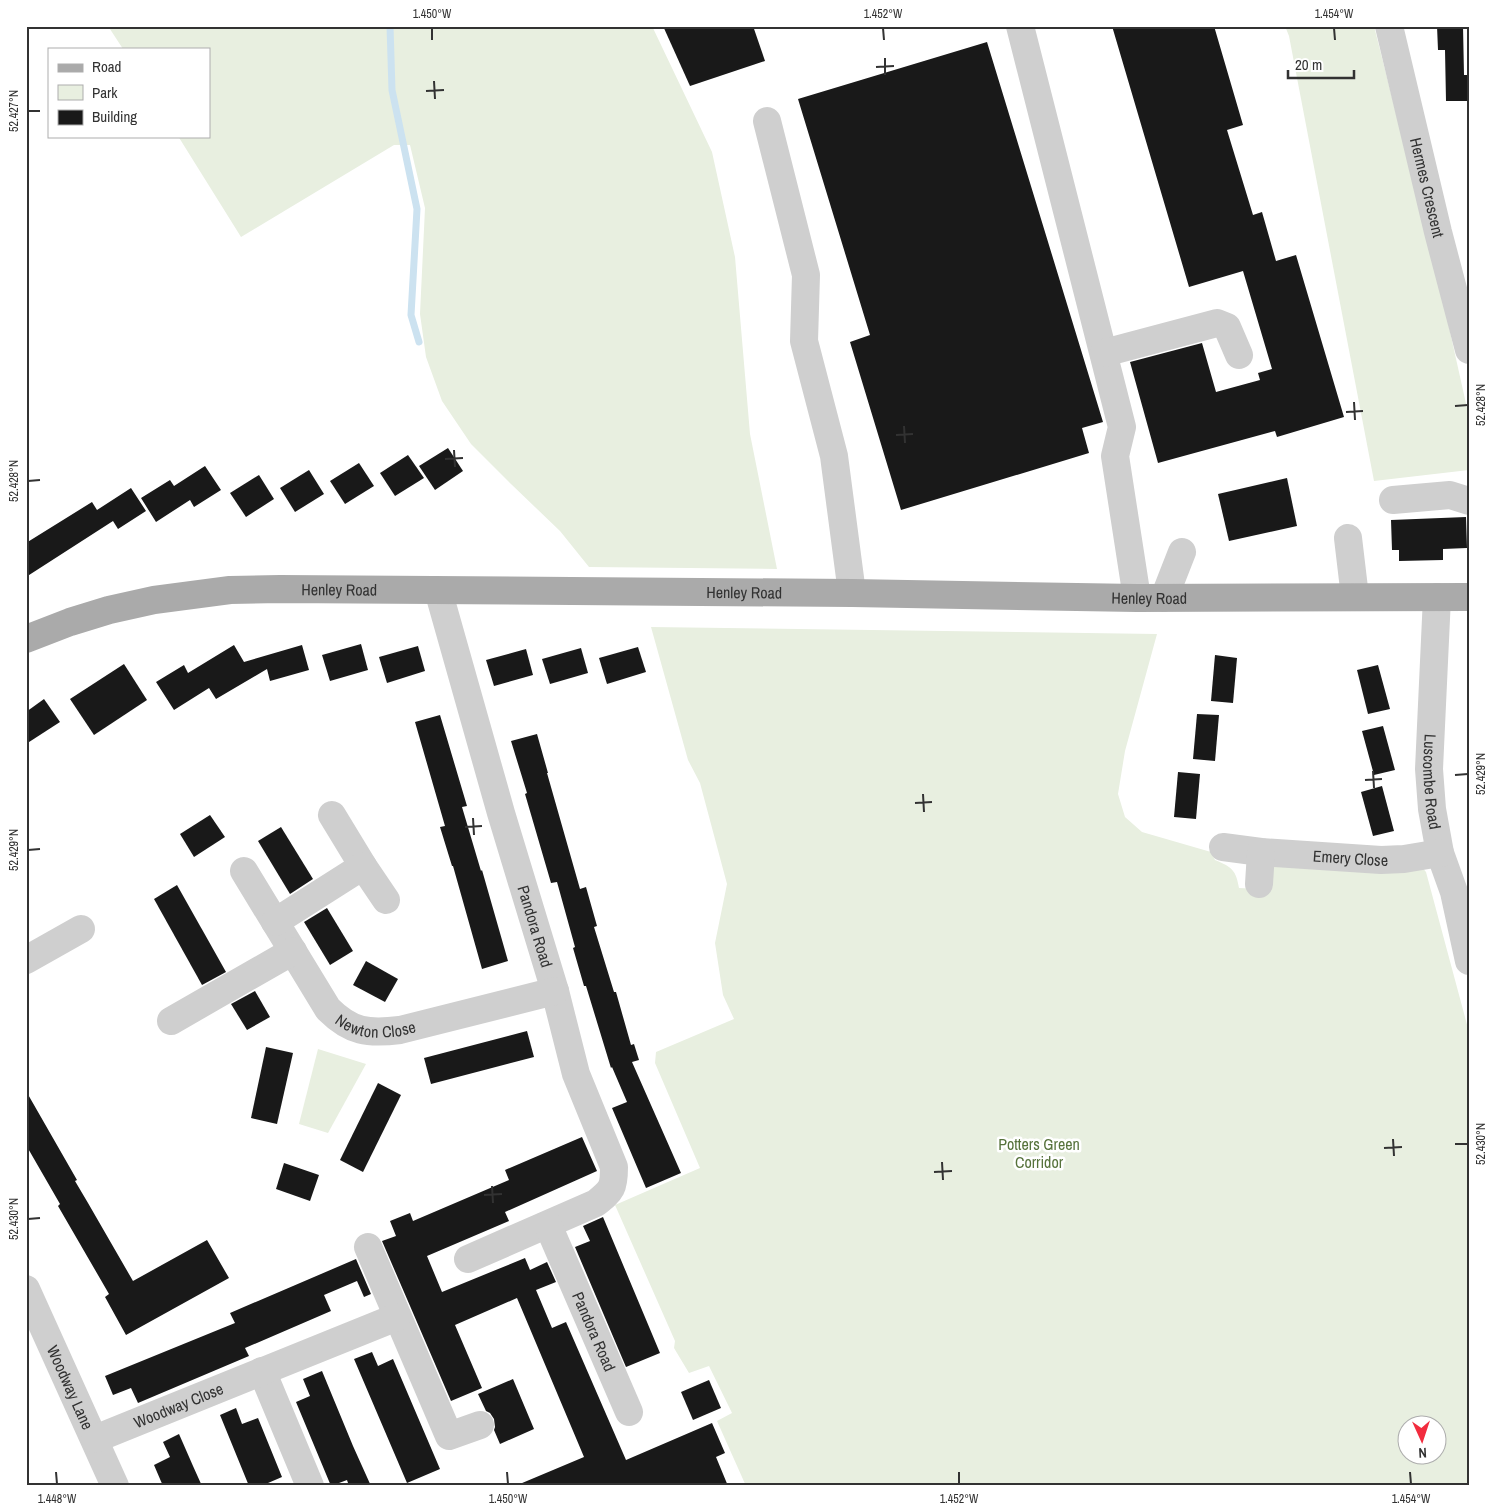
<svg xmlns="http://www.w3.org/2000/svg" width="1495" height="1512" font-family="'Archivo Narrow',sans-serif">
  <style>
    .green { fill: #e8efe0; fill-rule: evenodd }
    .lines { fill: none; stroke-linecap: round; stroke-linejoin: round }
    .stream { stroke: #cce2f0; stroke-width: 7 }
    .building { fill: #191919 }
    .minor { stroke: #cfcfcf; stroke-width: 28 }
    .major { stroke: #aaa; stroke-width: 28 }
    .ticks { fill: none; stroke: #323232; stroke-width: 2 }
    .labels { text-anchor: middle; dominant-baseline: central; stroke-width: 5; stroke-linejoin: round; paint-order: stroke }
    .street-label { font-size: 16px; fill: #323232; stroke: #fff }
    .park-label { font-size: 16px; fill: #56723b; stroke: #fff }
    .neatline { fill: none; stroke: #323232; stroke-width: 2 }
    .ticks-label { font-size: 12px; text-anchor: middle; fill: #323232 }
  </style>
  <rect width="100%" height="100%" fill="#fff"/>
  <g class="green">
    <polygon points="108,26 419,26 436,29 468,26 652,26 712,152 735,257 750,434 777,569 589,567 560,531 511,484 471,444 442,401 426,357 420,314 425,208 410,145 394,145 241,237 178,136 209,136 209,49 123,49"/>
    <polygon points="1285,26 1374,26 1442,296 1469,417 1469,470 1374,481 1289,36"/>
    <path d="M 651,627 L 1157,634 L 1125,751 L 1118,794 L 1125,817 L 1142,832 L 1211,852 L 1215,860 C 1232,867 1236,870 1239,888 L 1260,889 L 1262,877 L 1279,861 L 1420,865 L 1426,872 L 1469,1032 L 1469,1486 L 746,1486 L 717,1421 L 732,1413 L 709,1366 L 689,1373 L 674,1348 L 675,1341 L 615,1205 L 700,1168 L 655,1063 L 656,1052 L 734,1019 L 723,995 L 715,943 L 727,884 L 700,783 L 688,760 ZM 1408,1424 L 1438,1424 L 1438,1454 L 1408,1454 Z"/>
    <polygon points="318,1049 366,1064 328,1133 299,1124"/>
  </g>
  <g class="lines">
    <polyline class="stream" points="390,26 392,90 417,209 411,315 419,342"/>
  </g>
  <g class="building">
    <polygon points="663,26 753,26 765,61 690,86"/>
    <polygon points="1112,26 1214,26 1243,125 1227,130 1253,215 1262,212 1276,261 1296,255 1344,417 1277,437 1275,431 1158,463 1130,362 1202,343 1216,392 1260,380 1258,373 1272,369 1243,271 1189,287"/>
    <polygon points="1437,26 1463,26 1464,75 1469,75 1469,101 1446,101 1445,50 1438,50"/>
    <polygon points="987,42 1103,422 1082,428 1089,453 901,510 850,342 870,335 798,99"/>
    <polygon points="448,448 463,471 435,490 419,466"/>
    <polygon points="408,455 424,478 395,496 380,473"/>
    <polygon points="359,463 374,486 345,504 330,481"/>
    <polygon points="205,466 221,490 194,507 190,500 156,522 141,498 170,480 174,486"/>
    <polygon points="309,470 324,494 295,512 280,488"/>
    <polygon points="259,475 274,499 246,517 230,493"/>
    <polygon points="1287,478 1297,526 1229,541 1218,494"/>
    <polygon points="131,488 146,511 118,529 113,521 26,577 26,543 92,502 97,510"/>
    <polygon points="1466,517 1467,548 1443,549 1443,560 1399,561 1399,550 1392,550 1391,520"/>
    <polygon points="361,644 368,670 330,681 322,655"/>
    <polygon points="234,645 244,662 302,645 309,670 270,681 267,669 216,699 209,688 174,710 156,682 184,665 188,673"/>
    <polygon points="418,646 425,671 387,683 379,657"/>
    <polygon points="638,647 646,672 607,684 599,658"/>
    <polygon points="581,648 588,673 550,684 542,659"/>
    <polygon points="526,649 533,675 494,686 486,660"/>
    <polygon points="1215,655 1237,658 1233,703 1211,701"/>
    <polygon points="124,664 147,700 94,735 70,699"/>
    <polygon points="1378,665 1390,709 1368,714 1357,670"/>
    <polygon points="44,699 60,722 26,744 26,712"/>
    <polygon points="1197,714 1219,715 1215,761 1193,759"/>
    <polygon points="440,715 467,806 462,807 481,871 482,870 508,961 482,969 453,866 452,866 440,827 445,826 415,722"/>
    <polygon points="1383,726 1395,770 1374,775 1362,731"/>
    <polygon points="537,734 548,773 547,773 580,889 586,887 597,926 594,927 614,992 616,992 631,1045 634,1044 639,1060 632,1062 681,1173 646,1188 612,1108 627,1102 612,1067 611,1068 586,986 584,986 573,948 575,947 557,882 551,883 525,794 527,793 511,741"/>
    <polygon points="1178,772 1200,774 1196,819 1174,817"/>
    <polygon points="1382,786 1394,831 1373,836 1361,792"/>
    <polygon points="210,815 225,837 194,857 180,834"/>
    <polygon points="281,827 313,879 290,894 258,841"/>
    <polygon points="177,885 226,972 202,985 154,899"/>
    <polygon points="327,908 353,951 330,965 304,922"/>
    <polygon points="366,961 398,979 385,1002 353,985"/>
    <polygon points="255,991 270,1017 247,1030 231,1004"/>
    <polygon points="527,1031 534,1057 431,1084 424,1058"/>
    <polygon points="266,1047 293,1053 277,1124 251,1118"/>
    <polygon points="378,1083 401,1095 363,1172 340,1160"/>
    <polygon points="26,1091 77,1180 75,1181 88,1203 133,1281 207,1240 229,1278 126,1335 105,1297 109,1294 58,1206 60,1204 26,1145"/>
    <polygon points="582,1137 597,1171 505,1212 509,1221 427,1256 442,1292 525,1258 530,1270 547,1262 556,1282 536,1290 552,1328 566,1322 626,1460 712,1423 725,1453 716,1457 728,1486 515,1486 584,1457 517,1298 455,1325 482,1388 451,1401 382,1241 396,1236 390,1221 410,1213 413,1221 509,1180 505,1170"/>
    <polygon points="284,1163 319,1175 310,1201 276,1189"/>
    <polygon points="603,1217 660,1353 626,1367 575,1247 590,1241 583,1226"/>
    <polygon points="356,1259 371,1294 364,1297 357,1281 324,1295 331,1311 245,1348 249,1356 138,1403 131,1388 113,1395 105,1376 235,1323 230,1313"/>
    <polygon points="372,1352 378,1366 393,1359 440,1469 407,1483 354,1359"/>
    <polygon points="322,1371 353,1446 371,1486 349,1486 347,1480 331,1486 296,1402 310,1396 303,1379"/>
    <polygon points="513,1379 534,1429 500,1444 494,1430 495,1427 494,1419 490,1413 486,1411 478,1394"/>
    <polygon points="709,1380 721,1408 693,1420 681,1392"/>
    <polygon points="236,1408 242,1424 258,1418 282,1477 261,1486 249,1486 220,1415"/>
    <polygon points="179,1434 193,1466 202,1486 163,1486 154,1465 170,1457 163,1442"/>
  </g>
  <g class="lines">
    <g class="minor">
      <polyline points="1020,26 1122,427 1115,456 1137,598"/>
      <path id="s1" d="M 1389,26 L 1438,232 L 1469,350"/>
      <polyline points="767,121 806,275 804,341 834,456 852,593"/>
      <polyline points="1104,353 1217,323 1227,327 1239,355"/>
      <polyline points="1393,500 1450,495 1469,501"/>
      <polyline points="1348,538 1355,597"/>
      <path id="s2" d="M 438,590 L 501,813 L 555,991 L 576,1074 L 614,1167 C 614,1188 612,1190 596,1203 L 468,1259"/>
      <path id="s3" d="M 1437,597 L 1429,769 L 1432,809 L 1440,853 L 1454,892 L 1469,961"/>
      <polyline points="1164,598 1182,552"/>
      <polyline points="332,815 363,866"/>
      <path id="s4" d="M 1223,847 L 1261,852 L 1381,860 L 1404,859 L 1440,853"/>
      <path id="s5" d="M 244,871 L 328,1009 C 351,1032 368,1034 400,1030 L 555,991"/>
      <polyline points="1259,884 1261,852"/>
      <polyline points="275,922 363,866 386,900"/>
      <polyline points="26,960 81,929"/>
      <polyline points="171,1021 293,951"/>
      <path id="s6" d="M 548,1225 L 629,1412"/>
      <polyline points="368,1247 449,1436 480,1425"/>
      <path id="s7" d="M 26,1289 L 115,1486"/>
      <polyline points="262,1371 310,1486"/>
      <path id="s8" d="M 95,1439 L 397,1317"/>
    </g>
    <path class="major" id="s9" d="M 26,639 L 70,622 L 109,610 L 154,600 L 230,590 L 280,589 L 852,593 L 1137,598 L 1469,597"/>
  </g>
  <path class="ticks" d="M 432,28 L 432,40M 883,28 L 884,40M 1334,28 L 1335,40M 885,58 L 885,75M 876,67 L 894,66M 434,81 L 435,99M 426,91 L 444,90M 28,111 L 40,111M 1354,402 L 1355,420M 1455,406 L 1468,405M 1346,412 L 1363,411M 904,426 L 905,443M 896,435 L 913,434M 454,450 L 455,467M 445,459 L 463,458M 28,481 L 40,480M 1373,771 L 1374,788M 1455,775 L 1468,774M 1365,780 L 1382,779M 923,794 L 924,812M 915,803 L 932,802M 473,818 L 474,835M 465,827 L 482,826M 28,850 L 40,849M 1393,1139 L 1394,1156M 1455,1144 L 1468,1144M 1384,1148 L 1402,1147M 942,1162 L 943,1180M 934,1172 L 952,1171M 492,1186 L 493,1203M 484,1195 L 502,1194M 28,1219 L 40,1218M 56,1472 L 57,1484M 507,1472 L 508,1484M 959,1472 L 959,1484M 1410,1472 L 1411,1484"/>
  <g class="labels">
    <g class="street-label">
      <text stroke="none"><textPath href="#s1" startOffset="166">Hermes Crescent</textPath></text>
      <text stroke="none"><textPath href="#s9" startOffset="320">Henley Road</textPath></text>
      <text stroke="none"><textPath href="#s9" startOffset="725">Henley Road</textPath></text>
      <text stroke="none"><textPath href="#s9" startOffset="1130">Henley Road</textPath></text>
      <text stroke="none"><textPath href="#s3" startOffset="185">Luscombe Road</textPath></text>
      <text stroke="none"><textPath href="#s4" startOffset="128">Emery Close</textPath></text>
      <text stroke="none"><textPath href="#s2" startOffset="350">Pandora Road</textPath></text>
      <text stroke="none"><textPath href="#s5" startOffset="215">Newton Close</textPath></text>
      <text stroke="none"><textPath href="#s6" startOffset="116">Pandora Road</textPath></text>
      <text stroke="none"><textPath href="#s7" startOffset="108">Woodway Lane</textPath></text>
      <text stroke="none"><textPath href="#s8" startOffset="90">Woodway Close</textPath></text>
    </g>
    <g class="park-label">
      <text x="1039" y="1144">Potters Green<tspan x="1039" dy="18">Corridor</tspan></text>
    </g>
  </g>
  <rect width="1495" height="1512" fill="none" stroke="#ffffff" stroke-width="55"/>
  <rect x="48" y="48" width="162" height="90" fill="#ffffff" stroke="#adadad"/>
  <rect x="58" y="64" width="25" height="8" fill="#aaaaaa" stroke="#adadad"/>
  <text x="92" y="72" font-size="15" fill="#323232">Road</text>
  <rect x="58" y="85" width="25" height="15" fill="#e8efe0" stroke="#adadad"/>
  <text x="92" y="98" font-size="15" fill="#323232">Park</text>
  <rect x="58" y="110" width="25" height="15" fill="#191919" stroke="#adadad"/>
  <text x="92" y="122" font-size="15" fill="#323232">Building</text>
  <g transform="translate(1422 1440) rotate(177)"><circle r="24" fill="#ffffff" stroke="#adadad"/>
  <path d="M0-4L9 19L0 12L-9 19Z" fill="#f22c3e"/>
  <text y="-8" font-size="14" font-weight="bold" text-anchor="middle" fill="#323232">N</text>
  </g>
  <path d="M1288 70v8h66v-8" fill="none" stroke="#323232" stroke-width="2.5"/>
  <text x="1295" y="70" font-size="15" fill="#323232" stroke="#ffffff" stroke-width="4" paint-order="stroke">20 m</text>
  <rect x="28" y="28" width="1440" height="1456" class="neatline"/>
  <g class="ticks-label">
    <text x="432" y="18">1.450°W</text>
    <text x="883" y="18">1.452°W</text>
    <text x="1334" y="18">1.454°W</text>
    <text transform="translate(14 111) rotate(-90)" y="4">52.427°N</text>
    <text transform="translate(1481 405) rotate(-90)" y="4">52.428°N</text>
    <text transform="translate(14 481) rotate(-90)" y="4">52.428°N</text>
    <text transform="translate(1481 774) rotate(-90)" y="4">52.429°N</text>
    <text transform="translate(14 850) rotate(-90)" y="4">52.429°N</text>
    <text transform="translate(1481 1144) rotate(-90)" y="4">52.430°N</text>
    <text transform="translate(14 1219) rotate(-90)" y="4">52.430°N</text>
    <text x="57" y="1503">1.448°W</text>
    <text x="508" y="1503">1.450°W</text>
    <text x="959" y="1503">1.452°W</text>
    <text x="1411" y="1503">1.454°W</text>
  </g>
</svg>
